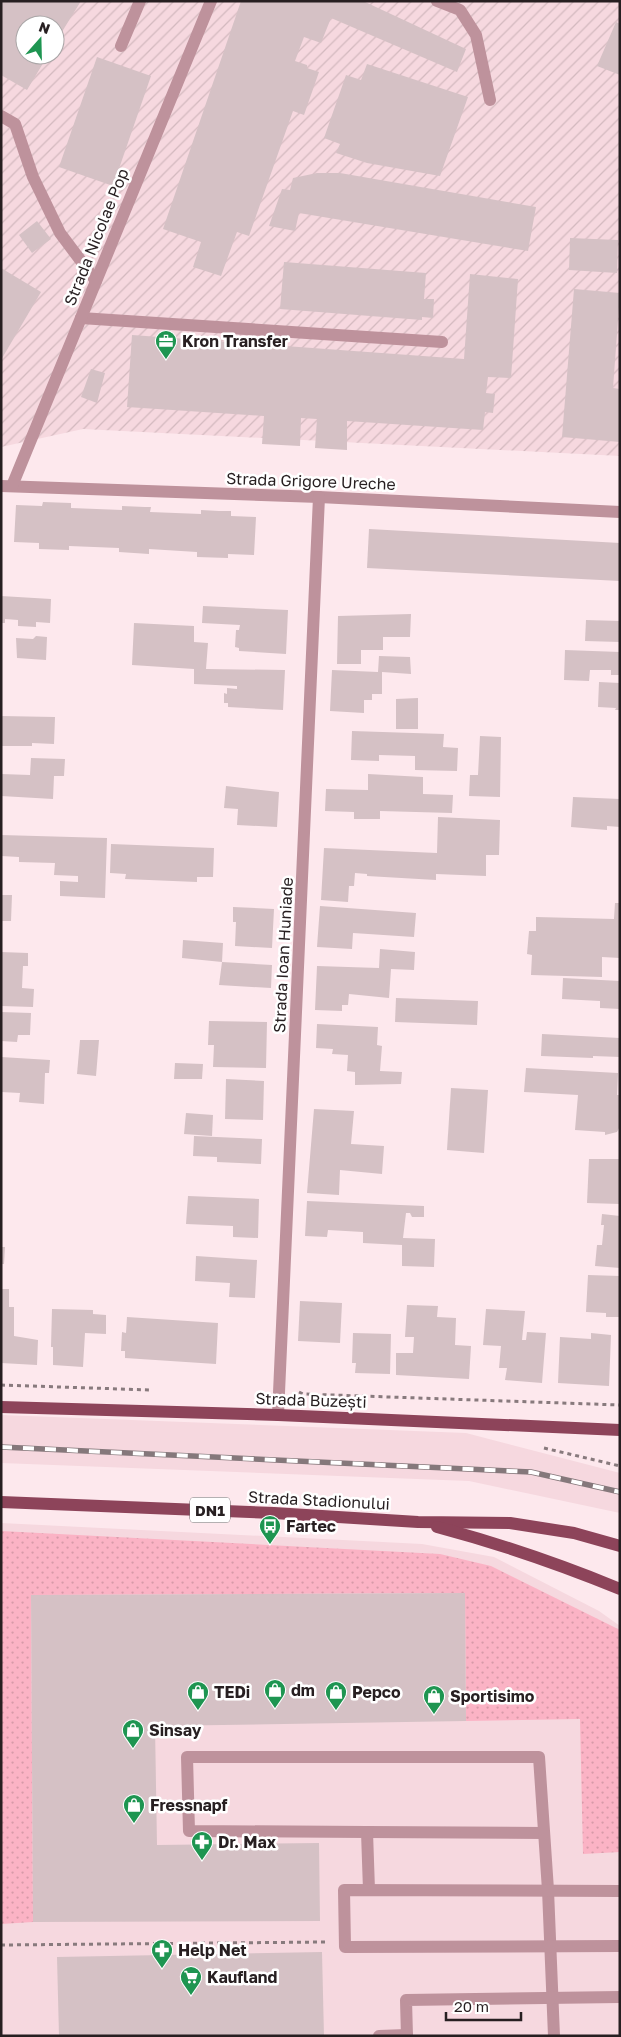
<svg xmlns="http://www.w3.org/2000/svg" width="621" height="2037" font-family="'Golos Text',sans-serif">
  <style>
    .built { fill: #f6d8df }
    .industrial { fill: url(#industrial-furrows); fill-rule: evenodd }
    .grass { fill: url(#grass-dots) }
    .building { fill: #d5c1c5 }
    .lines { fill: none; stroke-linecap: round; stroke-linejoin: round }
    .path { stroke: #887a7d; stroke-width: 3; stroke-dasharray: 4 4; stroke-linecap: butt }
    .minor { stroke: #be929c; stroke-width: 12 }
    .major { stroke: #8d445a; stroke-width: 12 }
    .rail-casing { stroke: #85787b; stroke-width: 5.5 }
    .rail { stroke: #fff; stroke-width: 4; stroke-dasharray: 11; stroke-linecap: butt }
    .labels { text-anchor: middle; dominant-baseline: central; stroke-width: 5; stroke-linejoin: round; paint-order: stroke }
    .shield { fill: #fff; stroke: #686264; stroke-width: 1 }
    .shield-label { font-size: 15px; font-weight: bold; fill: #271f21 }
    .street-label { font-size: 16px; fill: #271f21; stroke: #fff }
    .poi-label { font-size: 16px; font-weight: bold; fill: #271f21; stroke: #fff; text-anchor: start }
  </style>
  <defs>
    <pattern id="industrial-furrows" width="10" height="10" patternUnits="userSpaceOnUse" patternTransform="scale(1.25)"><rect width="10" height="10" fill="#f6d8df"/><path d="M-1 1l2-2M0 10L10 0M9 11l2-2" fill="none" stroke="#d3b9bf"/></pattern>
    <pattern id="grass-dots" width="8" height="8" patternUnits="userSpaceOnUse" patternTransform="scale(1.25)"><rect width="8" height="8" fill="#fbb3c5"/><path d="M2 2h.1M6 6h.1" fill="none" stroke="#d79aa9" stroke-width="1.8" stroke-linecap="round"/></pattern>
  </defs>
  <rect width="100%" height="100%" fill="#fde8ed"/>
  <g class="built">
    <polygon points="1,1415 466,1433 620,1473 620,1513 469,1481 1,1463"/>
    <polygon points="1,1523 422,1544 494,1557 599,1611 620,1626 620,2036 1,2036"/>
  </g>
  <path class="industrial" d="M 1,1 L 620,1 L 620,456 L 83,429 L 1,447 ZM 25,25 L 55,25 L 55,55 L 25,55 Z"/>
  <polygon class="grass" points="1,1531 440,1554 491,1566 620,1630 620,1852 583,1854 580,1719 466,1721 465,1593 31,1595 33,1922 1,1924"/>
  <g class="building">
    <polygon points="1,1 81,1 55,43 55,25 25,25 25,55 48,55 27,90 1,75"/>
    <polygon points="241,1 363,1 466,49 457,72 331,18 321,43 304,37 295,61 307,65 307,68 319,72 304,115 293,111 249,236 237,232 221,276 193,267 201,242 163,229"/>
    <polygon points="616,22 620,24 620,75 597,66"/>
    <polygon points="97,57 151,76 113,186 59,167"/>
    <polygon points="367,64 468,97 440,176 367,163 336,153 340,144 324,138 346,75 361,80"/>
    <polygon points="317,173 340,173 536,207 528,251 299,213 295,231 269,226 282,189 290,190 293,178"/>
    <polygon points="37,221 51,239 32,253 19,235"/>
    <polygon points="570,238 618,240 617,273 569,270"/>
    <polygon points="284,262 426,273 424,299 434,299 433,318 422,317 422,320 280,309"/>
    <polygon points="1,268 41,292 1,360"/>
    <polygon points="470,274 518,279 511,378 488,377 486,393 495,394 493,413 485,412 483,430 347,421 347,450 315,448 317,419 301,418 300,446 262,444 264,416 127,407 132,335 464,359"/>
    <polygon points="574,289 620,293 613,388 620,389 620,442 562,437"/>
    <polygon points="91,369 105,373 97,403 81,397"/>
    <polygon points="43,502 71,503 71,508 122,510 122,506 145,507 151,507 150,512 201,514 201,510 219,511 231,511 231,516 256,517 254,555 228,554 228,558 197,557 197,552 149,549 149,554 119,552 119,548 69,546 69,550 39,549 39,543 14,542 16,505 42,506"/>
    <polygon points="369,529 620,543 620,581 367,568"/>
    <polygon points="1,596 51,599 50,623 36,622 36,627 18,626 18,620 5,619 5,623 1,623"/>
    <polygon points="203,606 288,610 286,654 239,651 239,648 235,647 236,630 239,630 240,625 202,623"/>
    <polygon points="411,614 410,637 383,637 383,650 361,650 361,664 337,664 338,616"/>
    <polygon points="586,620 620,621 620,642 585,641"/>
    <polygon points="134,623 194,626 194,642 208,643 206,669 285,670 283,710 228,707 228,703 224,703 224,693 227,694 227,688 237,689 237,686 194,684 194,669 132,665"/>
    <polygon points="36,636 47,637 46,660 17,658 16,638 33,639"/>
    <polygon points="565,650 620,652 620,675 611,675 611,670 590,670 589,681 564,680"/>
    <polygon points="379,656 410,657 411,674 382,672 382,694 372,694 372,700 364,700 364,713 330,711 332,670 378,672"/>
    <polygon points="599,682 620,683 620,710 615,710 616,708 598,707"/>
    <polygon points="418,698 418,729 396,729 396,699"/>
    <polygon points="1,716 55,717 54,744 32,743 32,746 1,746"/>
    <polygon points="352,731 444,734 443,747 458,748 457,771 415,770 415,756 379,755 379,761 351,760"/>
    <polygon points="480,736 501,737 500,797 469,796 470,775 478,775"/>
    <polygon points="31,758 65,759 64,776 54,776 53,799 1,796 1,774 30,775"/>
    <polygon points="368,774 423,777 423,794 453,795 452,813 380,811 380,819 354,819 354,812 325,811 326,789 368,790"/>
    <polygon points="226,786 279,792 277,827 237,825 238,809 224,808"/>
    <polygon points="573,797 620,799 620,827 607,826 607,830 571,827"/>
    <polygon points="438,817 500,820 499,855 486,855 486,876 436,874 436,880 367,876 367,874 355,873 354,886 349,886 348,902 321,900 324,848 437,853"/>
    <polygon points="1,835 107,838 105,898 60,896 60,881 78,882 78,876 54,875 55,863 19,862 19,857 1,856"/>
    <polygon points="111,844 214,848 213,877 197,877 197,882 125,879 126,874 110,873"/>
    <polygon points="1,895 12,895 11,921 1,921"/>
    <polygon points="615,903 620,903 620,958 602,957 602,977 531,975 532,955 527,954 529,931 536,931 536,917 614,919"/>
    <polygon points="320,906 416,913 414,937 353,933 352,949 317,947"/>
    <polygon points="233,907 274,909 272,948 235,946 236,922 233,922"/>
    <polygon points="183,940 223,943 222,962 272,965 271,988 219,985 222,962 182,958"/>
    <polygon points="380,949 415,952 414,970 391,969 389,998 349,994 348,1005 342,1005 342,1011 315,1010 317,966 379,968"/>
    <polygon points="1,952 28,953 28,966 23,966 22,988 34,989 33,1007 1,1006"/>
    <polygon points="563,978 620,981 620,1009 600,1008 600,1001 562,999"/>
    <polygon points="396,998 478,1001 477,1025 395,1022"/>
    <polygon points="1,1012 31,1013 30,1035 18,1035 17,1042 1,1041"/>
    <polygon points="209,1021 267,1022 266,1068 213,1067 214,1045 208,1045"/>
    <polygon points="317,1024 378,1027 377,1045 382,1046 380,1071 402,1072 401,1084 355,1085 355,1072 347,1071 348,1055 332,1054 333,1049 316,1048"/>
    <polygon points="542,1034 620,1038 620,1057 593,1056 593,1058 541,1056"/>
    <polygon points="80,1040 99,1040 96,1076 77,1074"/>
    <polygon points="1,1057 50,1060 49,1073 45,1073 44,1104 19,1102 20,1093 1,1092"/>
    <polygon points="175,1063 203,1064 202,1079 174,1079"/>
    <polygon points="526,1068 618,1073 617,1095 620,1095 620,1126 617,1132 605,1135 605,1132 575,1130 578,1095 524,1092"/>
    <polygon points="226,1079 264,1081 263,1120 225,1119"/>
    <polygon points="451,1088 488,1090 484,1153 447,1150"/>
    <polygon points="314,1109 354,1111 351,1144 384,1146 382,1174 340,1170 339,1195 307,1193"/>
    <polygon points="186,1113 213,1115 212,1136 184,1134"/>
    <polygon points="194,1136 262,1139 261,1164 217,1162 217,1157 193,1156"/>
    <polygon points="589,1159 620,1159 620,1204 587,1203"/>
    <polygon points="188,1196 259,1199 258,1238 233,1237 233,1226 186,1224"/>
    <polygon points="307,1201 424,1206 424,1217 412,1217 410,1213 406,1213 403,1238 435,1239 434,1267 402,1266 402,1245 363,1243 363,1232 328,1230 327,1237 305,1236"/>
    <polygon points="602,1214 620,1216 620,1268 595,1266 597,1245 602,1245 604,1225 601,1225"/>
    <polygon points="1,1247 5,1247 4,1264 1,1264"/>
    <polygon points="196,1256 257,1260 255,1298 229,1297 230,1283 195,1281"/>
    <polygon points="588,1275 620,1276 620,1317 606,1317 606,1313 586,1312"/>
    <polygon points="1,1289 9,1289 9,1307 14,1307 14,1336 38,1340 37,1365 1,1363"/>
    <polygon points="300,1301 342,1303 340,1343 298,1341"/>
    <polygon points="407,1305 438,1306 437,1317 456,1318 455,1345 471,1346 469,1379 396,1375 396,1353 413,1353 414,1337 405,1337"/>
    <polygon points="52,1309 93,1310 93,1314 106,1315 106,1334 85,1333 83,1367 53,1365 53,1347 51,1347"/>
    <polygon points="486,1309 525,1311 522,1340 526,1340 527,1332 546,1333 542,1383 505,1380 507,1368 499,1368 501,1346 483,1345"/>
    <polygon points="127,1317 218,1323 216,1364 125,1358 125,1351 121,1351 122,1332 126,1333"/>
    <polygon points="353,1333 391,1334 390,1374 355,1373 356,1363 352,1363"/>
    <polygon points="591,1333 611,1335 609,1386 558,1383 560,1337 591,1339"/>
    <polygon points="465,1593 466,1721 155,1726 157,1845 319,1843 320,1921 33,1922 31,1595"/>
    <polygon points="322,1952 324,2036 59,2036 57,1957"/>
  </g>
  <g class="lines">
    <g class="path">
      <polyline points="1,1385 150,1390"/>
      <polyline points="299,1392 303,1394 620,1405"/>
      <polyline points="544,1448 620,1466"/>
      <polyline points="1,1945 326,1942"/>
    </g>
    <g class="minor">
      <polyline points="437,1 460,10 476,35 490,100"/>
      <polyline points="121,46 140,1"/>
      <polyline points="1,116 15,124 33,177 60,233 96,281"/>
      <polyline points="81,318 442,342"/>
      <polyline points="1,486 319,497 620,512"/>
      <polyline points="12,486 211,1"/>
      <polyline points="278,1415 319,497"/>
      <polyline points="367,1832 544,1833"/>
      <polyline points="369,1890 367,1832 189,1831 187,1757 539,1757 548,1890 554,2036"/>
      <polyline points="620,1891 344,1890 345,1947 620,1946"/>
      <polyline points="379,2036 407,2035"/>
      <polyline points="407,2036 406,2000 620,1997"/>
    </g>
    <g class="major">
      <polyline points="1,1407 278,1415 620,1430"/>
      <polyline points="1,1502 274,1513 418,1522 510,1523 574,1533 620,1546"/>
      <path d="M 437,1527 C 501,1544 559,1564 620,1589"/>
    </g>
    <g class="rail-casing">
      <polyline id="rail" points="1,1447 531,1472 620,1492"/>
    </g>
    <use href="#rail" class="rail"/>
  </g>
  <defs>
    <g id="office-pin" transform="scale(1.125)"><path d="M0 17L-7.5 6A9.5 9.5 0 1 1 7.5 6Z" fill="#1e9551" stroke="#fff"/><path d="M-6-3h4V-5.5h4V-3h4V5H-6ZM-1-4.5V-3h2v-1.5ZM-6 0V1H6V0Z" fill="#fff"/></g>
    <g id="bus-pin" transform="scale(1.125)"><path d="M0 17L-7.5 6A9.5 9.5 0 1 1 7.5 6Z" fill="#1e9551" stroke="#fff"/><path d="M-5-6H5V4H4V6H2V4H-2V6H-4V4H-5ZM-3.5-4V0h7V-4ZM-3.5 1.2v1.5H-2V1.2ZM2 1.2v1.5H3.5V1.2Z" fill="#fff"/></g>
    <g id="shop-pin" transform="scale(1.125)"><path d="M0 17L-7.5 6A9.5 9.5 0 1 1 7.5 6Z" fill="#1e9551" stroke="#fff"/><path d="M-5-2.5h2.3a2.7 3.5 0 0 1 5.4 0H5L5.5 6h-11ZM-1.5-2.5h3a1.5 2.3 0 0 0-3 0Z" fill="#fff"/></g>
    <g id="pharmacy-pin" transform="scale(1.125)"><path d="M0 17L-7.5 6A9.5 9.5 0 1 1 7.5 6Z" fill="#1e9551" stroke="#fff"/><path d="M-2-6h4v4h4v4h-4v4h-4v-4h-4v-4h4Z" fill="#fff"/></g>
    <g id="supermarket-pin" transform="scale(1.125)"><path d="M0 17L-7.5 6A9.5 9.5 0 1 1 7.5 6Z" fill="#1e9551" stroke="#fff"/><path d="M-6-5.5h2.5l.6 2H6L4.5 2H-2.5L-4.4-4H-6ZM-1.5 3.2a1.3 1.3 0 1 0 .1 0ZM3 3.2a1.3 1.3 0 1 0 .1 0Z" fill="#fff"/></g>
  </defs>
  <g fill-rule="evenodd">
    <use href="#office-pin" x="166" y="341"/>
    <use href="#bus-pin" x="270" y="1526"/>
    <use href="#shop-pin" x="275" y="1690"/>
    <use href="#shop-pin" x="198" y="1692"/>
    <use href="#shop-pin" x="336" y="1692"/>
    <use href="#shop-pin" x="434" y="1696"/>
    <use href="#shop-pin" x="133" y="1730"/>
    <use href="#shop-pin" x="134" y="1805"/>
    <use href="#pharmacy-pin" x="202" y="1842"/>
    <use href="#pharmacy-pin" x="162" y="1950"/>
    <use href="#supermarket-pin" x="191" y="1977"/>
  </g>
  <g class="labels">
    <rect class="shield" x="190" y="1497.5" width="40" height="25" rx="4"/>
    <g class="shield-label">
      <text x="210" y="1510">DN1</text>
    </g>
    <g class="street-label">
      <text transform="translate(96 237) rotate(-68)">Strada Nicolae Pop</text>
      <text transform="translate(311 481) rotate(2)">Strada Grigore Ureche</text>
      <text transform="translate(283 955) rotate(-87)">Strada Ioan Huniade</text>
      <text transform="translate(311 1400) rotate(2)">Strada Buzești</text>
      <text transform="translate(319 1500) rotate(3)">Strada Stadionului</text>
    </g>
    <g class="poi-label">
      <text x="182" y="341">Kron Transfer</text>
      <text x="286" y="1526">Fartec</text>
      <text x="291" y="1690">dm</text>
      <text x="214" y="1692">TEDi</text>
      <text x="352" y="1692">Pepco</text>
      <text x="450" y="1696">Sportisimo</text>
      <text x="149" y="1730">Sinsay</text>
      <text x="150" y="1805">Fressnapf</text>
      <text x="218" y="1842">Dr. Max</text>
      <text x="178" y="1950">Help Net</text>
      <text x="207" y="1977">Kaufland</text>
    </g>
  </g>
  <rect width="621" height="2037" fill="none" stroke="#271f21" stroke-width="5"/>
  <g transform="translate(40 40) rotate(20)"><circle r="24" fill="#ffffff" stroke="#a9a5a6"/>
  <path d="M0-4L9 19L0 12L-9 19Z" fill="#1e9551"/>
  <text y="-8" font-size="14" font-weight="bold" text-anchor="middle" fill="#271f21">N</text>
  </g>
  <path d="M446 2012v8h75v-8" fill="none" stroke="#271f21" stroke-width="2.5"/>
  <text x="454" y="2012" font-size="15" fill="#271f21" stroke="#ffffff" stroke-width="4" paint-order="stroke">20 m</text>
</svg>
